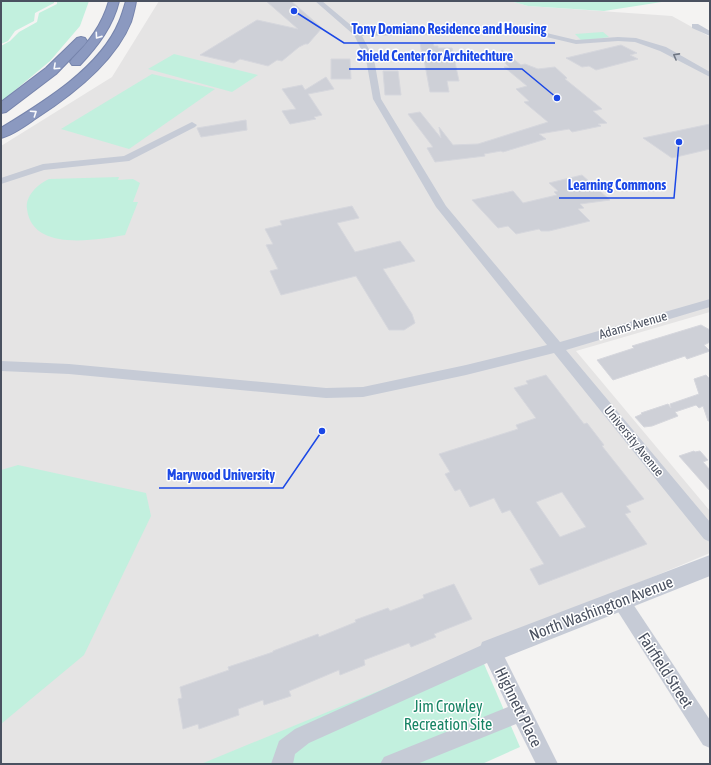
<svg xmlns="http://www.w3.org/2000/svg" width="711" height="765" font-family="'Asap Condensed',sans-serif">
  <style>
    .education { fill: #e5e4e4 }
    .green { fill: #c2f0de }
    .building { fill: #ced0d7; stroke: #d6d7dd; fill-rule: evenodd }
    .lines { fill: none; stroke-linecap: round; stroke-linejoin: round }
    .motorway-casing { stroke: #7684ac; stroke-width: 2 }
    .minor { fill: #c6cbd6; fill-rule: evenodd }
    .tertiary { fill: #c6cbd6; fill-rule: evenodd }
    .motorway { fill: #8b99c0; fill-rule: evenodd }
    .oneway { stroke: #f9fafc }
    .oneway2 { stroke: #6f7683 }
    .labels { text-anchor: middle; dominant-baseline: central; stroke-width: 3; stroke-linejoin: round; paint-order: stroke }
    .street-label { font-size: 13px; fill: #4a5160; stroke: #fff }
    .near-street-label { font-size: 16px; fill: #4a5160; stroke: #fff }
    .near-park-label { font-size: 16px; fill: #188465; stroke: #fff }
    .leader { fill: none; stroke: #1b48e6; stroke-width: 1.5 }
    .callout-dot { fill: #1b48e6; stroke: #fff; stroke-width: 1.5 }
    .callout-label { font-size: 14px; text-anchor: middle; font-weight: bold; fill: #1b48e6; stroke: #fff; stroke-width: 3; stroke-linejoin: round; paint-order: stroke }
  </style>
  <rect width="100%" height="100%" fill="#f4f3f2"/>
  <polygon class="education" points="159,1 510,1 528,6 672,16 710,37 710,312 576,351 710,511 710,553 205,764 1,764 1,146 112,77"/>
  <g class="green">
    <polygon points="1,1 54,1 54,3 35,13 34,21 15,31 8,41 1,44"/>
    <polygon points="57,1 89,1 80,26 50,61 1,102 1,46 10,41 19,32 37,22 39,13 57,4"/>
    <polygon points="510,1 668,1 604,11 528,6"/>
    <polygon points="603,32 609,37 582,41 575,34"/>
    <polygon points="174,54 258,75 232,92 148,69"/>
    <polygon points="152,74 215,89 129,149 61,129"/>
    <path d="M 119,177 L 118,180 L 133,179 L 140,183 L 133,202 L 138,202 L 125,235 C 96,240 32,252 27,209 C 25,196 38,184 49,179 Z"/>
    <polygon points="18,465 146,493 151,516 84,655 1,724 1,470"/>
    <polygon points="478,650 520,747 482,764 201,764"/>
  </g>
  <g class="building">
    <polygon points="266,1 291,1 322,28 308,44 305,44 299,47 282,61 277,60 268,66 240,59 234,63 200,55 257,20 298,29"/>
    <polygon points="420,43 433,43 434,46 438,46 438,48 452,48 459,81 447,81 449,92 430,92 423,54 422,54"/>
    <polygon points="621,45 637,53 630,55 638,59 596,70 589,66 582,67 566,58"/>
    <polygon points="502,50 521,65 525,64 538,69 555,67 567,78 565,79 602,109 593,111 607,123 598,124 601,126 572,132 569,129 539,134 546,139 503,152 501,151 484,154 485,156 435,162 427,148 433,147 408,114 420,112 441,138 439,127 453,145 478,144 548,122 524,102 529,101 516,89 527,86 504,67 509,67 497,55"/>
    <polygon points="331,59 350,59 351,79 331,79"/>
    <polygon points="383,71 398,71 401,95 385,95"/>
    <polygon points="326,77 334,89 308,94 322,115 314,117 316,119 290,124 282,111 296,109 282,89 302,85 305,90"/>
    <polygon points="246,120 247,130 201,137 197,128"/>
    <polygon points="710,124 710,149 672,158 643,138"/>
    <polygon points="582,175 610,200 580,204 584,208 578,209 590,221 549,231 541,231 539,229 516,234 508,226 498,228 472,200 513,191 523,203 557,195 554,192 558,191 549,183"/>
    <polygon points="352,206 359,218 337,223 355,252 400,241 415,261 383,269 412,314 415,323 404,330 389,330 356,276 281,295 270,271 278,269 266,245 273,244 265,229 282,225 280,221"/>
    <polygon points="701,325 710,330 710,342 704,345 710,351 687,359 685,356 613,380 597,360 634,348 632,346"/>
    <path d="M 546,375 L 584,424 L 587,423 L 604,445 L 602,446 L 644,499 L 626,506 L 631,512 L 625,514 L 647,544 L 539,585 L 530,569 L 544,564 L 510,510 L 502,513 L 494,498 L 470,507 L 460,489 L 455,491 L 445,474 L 450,472 L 439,454 L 518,429 L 516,425 L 536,418 L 514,388 L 528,384 L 526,381 ZM 562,492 L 586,527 L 560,537 L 536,502 Z"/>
    <polygon points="706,375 710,379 710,421 708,421 703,406 699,408 696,405 675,412 678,416 652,426 644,427 635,417 642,414 641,413 668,404 671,408 670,404 699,394 694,379"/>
    <polygon points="694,451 695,452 700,451 708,460 703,462 710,470 710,491 679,456"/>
    <polygon points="454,584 472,619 434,634 436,637 411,647 409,643 364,660 365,665 340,675 339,670 289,691 291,696 264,705 263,700 238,709 239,715 199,729 198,724 183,729 178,699 182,698 180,687 229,670 228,667 273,652 273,651 318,634 319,637 356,622 355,620 388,608 390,611 424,598 423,595"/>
  </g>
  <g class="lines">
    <g class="motorway-casing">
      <g id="motorway">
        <path d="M 109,1 L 119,1 C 113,26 98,46 80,65 L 72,65 L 70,62 L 72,59 C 89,42 102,25 109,1 Z"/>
        <path d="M 126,1 L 136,1 C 135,8 133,15 131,22 C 115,62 71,96 35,119 C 25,126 13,135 1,138 L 1,128 C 42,103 100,68 119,22 C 122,15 124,8 126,1 Z"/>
        <polygon points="81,37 85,38 87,41 85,44 56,74 6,112 1,113 1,102 46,68 77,38"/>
      </g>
    </g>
    <g class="minor">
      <polygon points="315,1 322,1 359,32 508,28 538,31 576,40 618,37 636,38 666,47 710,72 710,77 660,51 635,42 618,41 576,44 538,35 508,32 362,36 374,59 381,99 446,206 560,342 710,299 710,307 566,350 710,522 710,542 704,539 554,353 466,375 363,397 326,398 69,374 1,371 1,361 69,364 326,388 363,387 466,365 547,345 436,207 373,99 366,59 354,35"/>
      <polygon points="692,24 698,24 710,31 710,36 692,28"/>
      <polygon points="192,122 197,125 195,127 129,161 44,170 1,184 1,178 43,164 124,156"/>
      <polygon points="621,592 627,595 710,720 710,748 703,745 615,607 612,601 615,595"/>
      <polygon points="491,641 498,644 558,764 536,764 516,724 417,764 380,764 384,757 508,707 487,663 309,743 295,754 293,764 271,764 279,741 295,729"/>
    </g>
    <polygon class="tertiary" points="710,555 710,576 491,663 482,660 479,651 482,642"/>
    <use href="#motorway" class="motorway"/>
  </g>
  <defs><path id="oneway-chevron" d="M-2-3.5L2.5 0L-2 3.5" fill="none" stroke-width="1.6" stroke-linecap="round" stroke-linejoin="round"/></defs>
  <g class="oneway">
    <use href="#oneway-chevron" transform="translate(98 36) rotate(125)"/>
    <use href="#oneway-chevron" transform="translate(56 67) rotate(137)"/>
    <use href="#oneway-chevron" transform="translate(34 113) rotate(-34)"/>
  </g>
  <use class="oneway2" href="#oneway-chevron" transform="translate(676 56) rotate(-151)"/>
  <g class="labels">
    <g class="street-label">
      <text transform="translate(633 325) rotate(-16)">Adams Avenue</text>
      <text transform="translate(634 441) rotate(51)">University Avenue</text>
    </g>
    <g class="near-street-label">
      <text transform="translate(601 608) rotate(-21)">North Washington Avenue</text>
      <text transform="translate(666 670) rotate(57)">Fairfield Street</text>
      <text transform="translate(519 707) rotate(64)">Highnett Place</text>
    </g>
    <g class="near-park-label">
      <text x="448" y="706">Jim Crowley<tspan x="448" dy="18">Recreation Site</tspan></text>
    </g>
  </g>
  <path class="leader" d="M294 11L344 43H555M557 98L522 69H349M679 142L674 198H559M322 431L283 488H159"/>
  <g class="callout-dot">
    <circle cx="294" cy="11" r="4"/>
    <circle cx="557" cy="98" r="4"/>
    <circle cx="679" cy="142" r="4"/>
    <circle cx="322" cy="431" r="4"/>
  </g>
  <g class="callout-label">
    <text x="449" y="34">Tony Domiano Residence and Housing</text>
    <text x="435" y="61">Shield Center for Architechture</text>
    <text x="617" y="190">Learning Commons</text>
    <text x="221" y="480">Marywood University</text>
  </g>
  <rect width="711" height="765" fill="none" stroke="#4a5160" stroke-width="4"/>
</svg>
